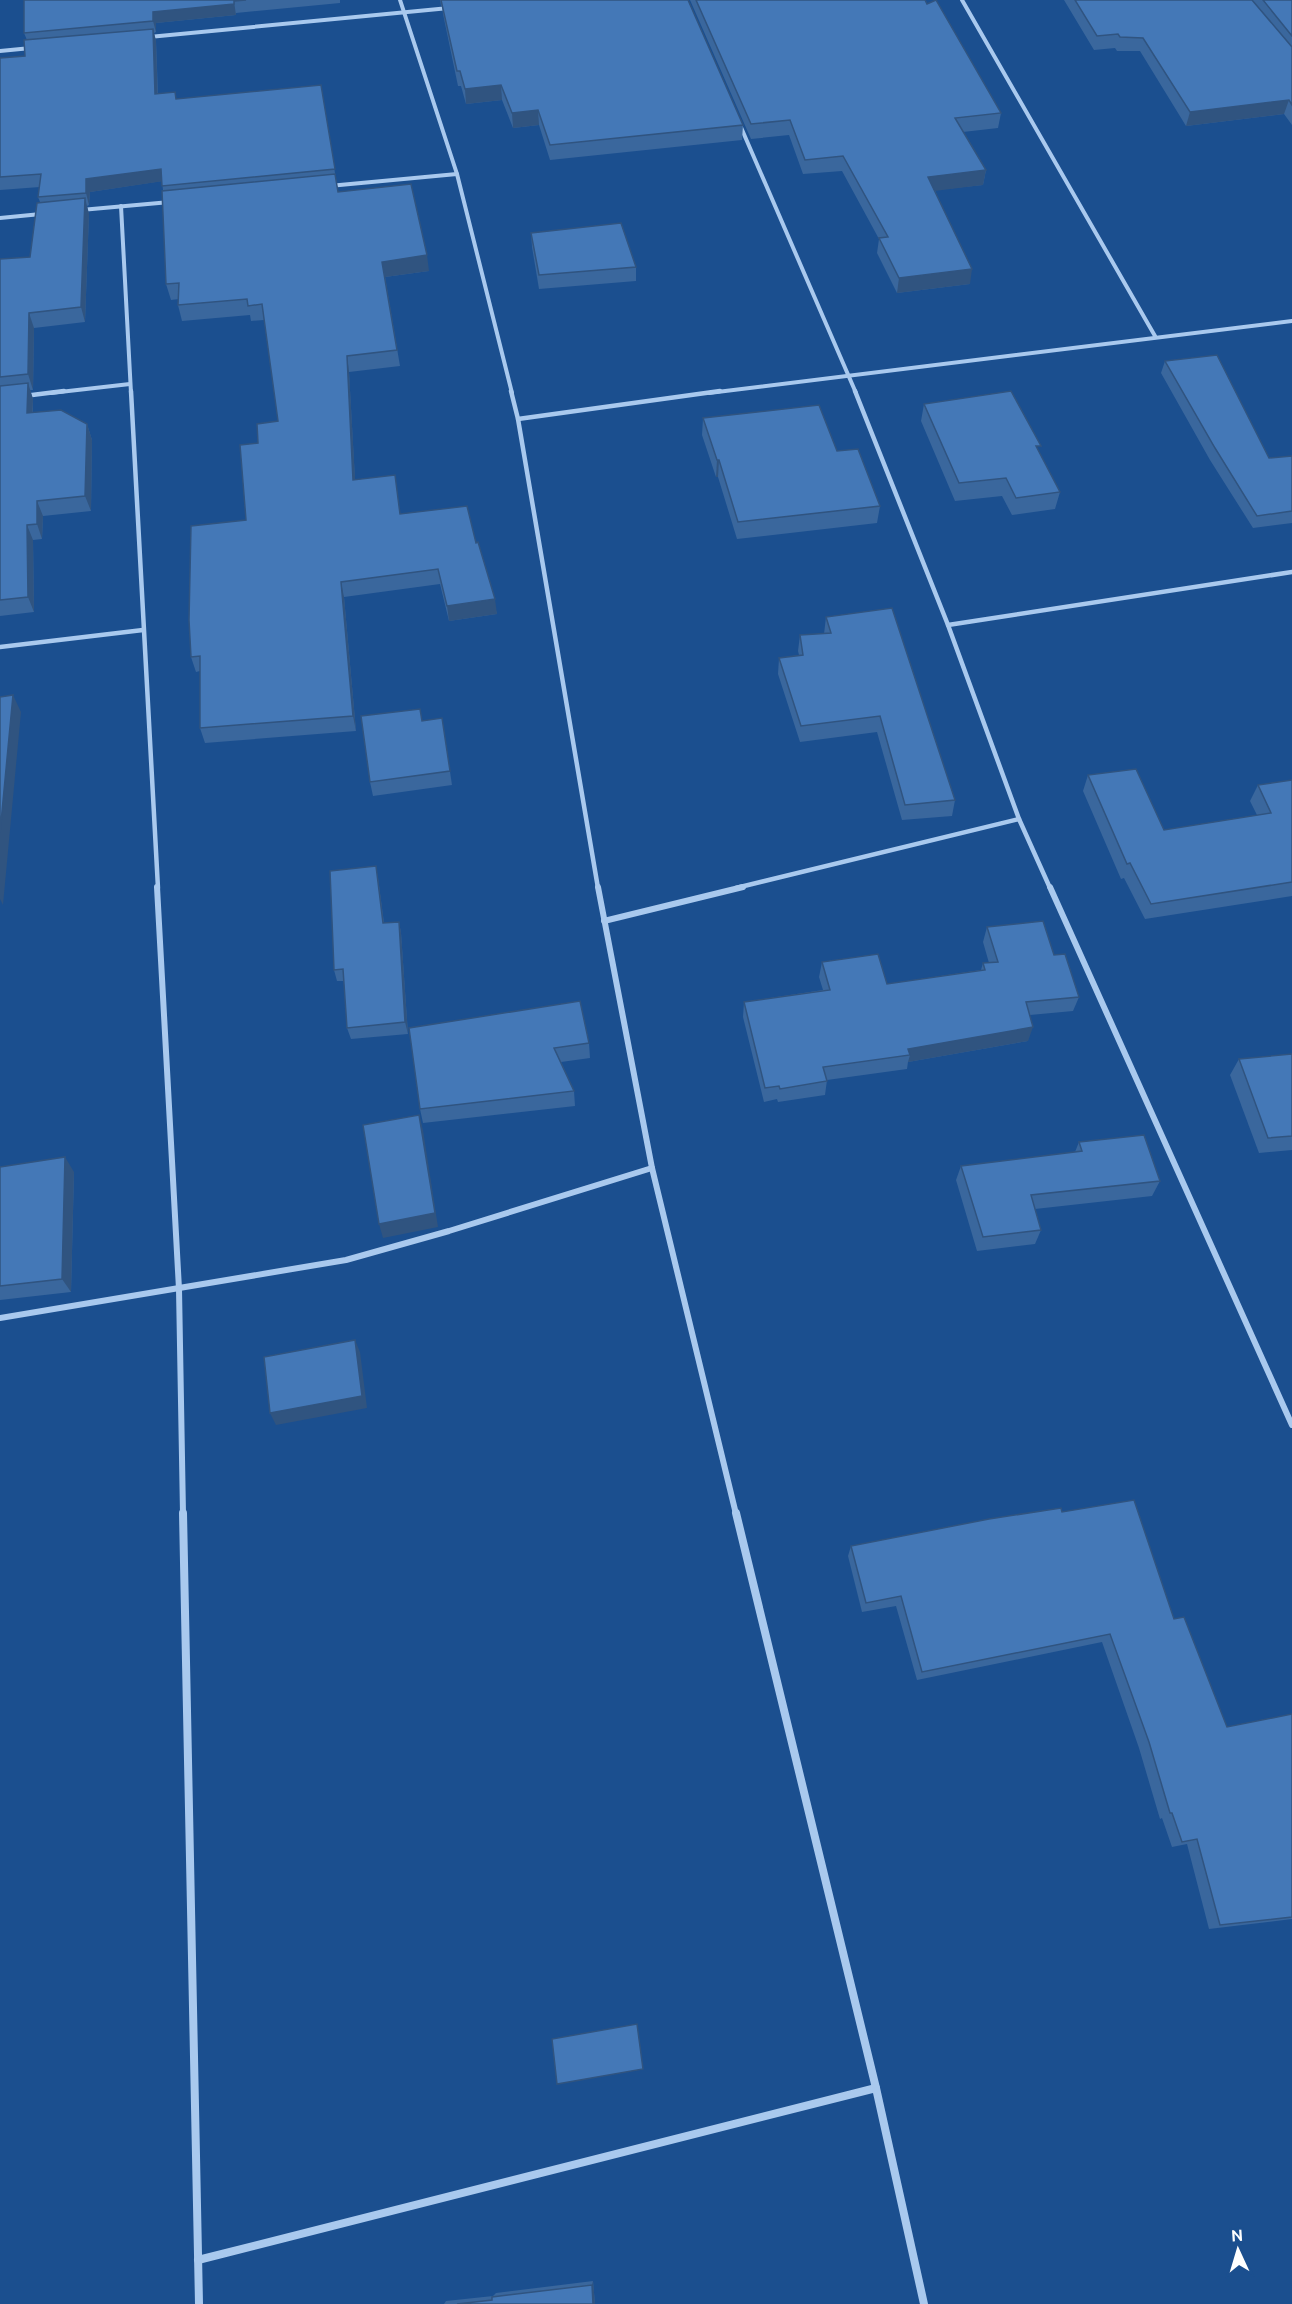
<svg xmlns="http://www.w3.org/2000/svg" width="1292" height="2304" font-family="Ubuntu,sans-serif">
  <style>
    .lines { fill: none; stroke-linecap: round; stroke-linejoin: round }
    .minor-far3 { stroke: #a9c9ee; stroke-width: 4 }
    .minor-far2 { stroke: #a9c9ee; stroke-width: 4.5 }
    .minor-far1 { stroke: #a9c9ee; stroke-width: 6 }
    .minor { stroke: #a9c9ee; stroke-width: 8 }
    .wall { fill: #3a679d }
    .shaded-wall { fill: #305480 }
    .building { fill: #4478b7; stroke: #305480; stroke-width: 1.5 }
  </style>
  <rect width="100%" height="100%" fill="#1b4f8f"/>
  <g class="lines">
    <g class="minor-far3">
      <polyline points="400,0 457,174 512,393"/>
      <polyline points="962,0 1155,336"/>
      <polyline points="149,37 449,8"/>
      <polyline points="0,51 31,48"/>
      <polyline points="740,125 856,393"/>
      <polyline points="329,186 457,174"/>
      <polyline points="121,206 131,393"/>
      <polyline points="81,210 170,202"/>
      <polyline points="0,218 41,214"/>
      <polyline points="51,393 130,384"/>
      <polyline points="709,393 1292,321"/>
    </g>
    <g class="minor-far2">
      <polyline points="131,391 158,888"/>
      <polyline points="511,391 518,419 598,888"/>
      <polyline points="855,391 948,625 1019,819 1050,888"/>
      <polyline points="24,396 64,391"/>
      <polyline points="518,419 720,391"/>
      <polyline points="948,625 1292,572"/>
      <polyline points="0,647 143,630"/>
      <polyline points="736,888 1019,819"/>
    </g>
    <g class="minor-far1">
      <polyline points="157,887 179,1289 183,1514"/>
      <polyline points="598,887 652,1168 736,1514"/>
      <polyline points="1050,887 1292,1425"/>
      <polyline points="604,921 743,887"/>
      <polyline points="0,1318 346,1260 449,1231 652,1168"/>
    </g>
    <g class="minor">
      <polyline points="183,1513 199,2304"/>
      <polyline points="736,1513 876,2088 924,2304"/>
      <polyline points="198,2260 876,2088"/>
    </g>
  </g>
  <g class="wall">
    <polygon points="24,0 340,0 340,3 236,13 236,15 156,23 156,32 154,33 156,41 158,94 177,99 321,85 338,192 429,271 385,277 400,366 349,372 355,480 401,514 476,543 497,614 449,621 440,584 344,597 356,731 205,743 200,728 200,671 196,672 191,657 246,520 258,443 278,421 264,320 251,321 250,315 182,321 178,305 179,299 171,300 166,284 163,190 162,181 90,192 89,205 87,206 89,214 85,322 34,328 33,390 30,390 33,399 33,413 87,424 92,440 91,511 43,516 42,539 33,540 34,612 0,616 0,259 30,257 40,202 38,197 40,187 0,190 0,58 25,56 27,40 24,33"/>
    <polygon points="440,0 688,0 743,125 742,140 550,160 539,125 513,128 502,100 466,104 461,86 458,86 443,14 442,6 441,6"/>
    <polygon points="690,0 925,0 1001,113 998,128 963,132 986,170 983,185 935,190 970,284 897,293 877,253 879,239 842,171 803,174 789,135 751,139"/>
    <polygon points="1064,0 1292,0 1292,125 1284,114 1186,126 1140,51 1117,51 1115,48 1094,50"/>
    <polygon points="531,233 636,267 636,281 539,289 532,247"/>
    <polygon points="1165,361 1269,458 1292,456 1292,523 1253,528 1210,460 1161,373"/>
    <polygon points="924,404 1039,452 1060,492 1055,509 1012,515 1002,496 955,501 921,421"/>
    <polygon points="703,418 837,451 880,506 877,523 737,539 718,477 716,477 702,435"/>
    <polygon points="826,617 955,800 952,816 902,820 877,732 800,742 778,674 779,658 799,655 798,651 800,635 824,634"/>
    <polygon points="442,718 452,785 373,796 370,782"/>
    <polygon points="1088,775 1164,830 1257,815 1250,801 1258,785 1292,780 1292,896 1145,919 1124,878 1121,879 1083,791"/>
    <polygon points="378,878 384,923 399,922 401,933 408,1034 351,1039 347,1028 344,981 337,981 334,970"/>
    <polygon points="987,927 1054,955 1079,997 1073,1011 1030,1015 1028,1041 908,1062 907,1069 827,1080 825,1095 778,1102 777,1099 764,1102 743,1017 744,1002 823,990 819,977 822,962 887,984 981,970 983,963 989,963 983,942"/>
    <polygon points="580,1001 589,1043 590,1058 561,1062 574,1091 575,1106 423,1123 420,1109"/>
    <polygon points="1292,1054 1292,1150 1259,1153 1230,1075 1239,1059"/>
    <polygon points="1079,1142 1160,1181 1152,1196 1035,1209 1041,1230 1035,1244 977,1251 956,1180 961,1166 1075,1152"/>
    <polygon points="0,1167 74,1172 71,1292 0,1300"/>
    <polygon points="1062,1512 1174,1619 1227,1727 1292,1714 1292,1919 1209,1929 1187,1844 1172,1847 1162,1818 1160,1819 1139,1748 1102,1642 917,1680 896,1606 862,1612 848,1556 851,1546"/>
    <polygon points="593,2281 595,2304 444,2304 446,2301 493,2296 496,2293"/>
  </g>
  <g class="shaded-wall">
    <polygon points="234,1 236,15 156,23 156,32 153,21 153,12"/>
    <polygon points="153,29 156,41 158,107 155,94"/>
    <polygon points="501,85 502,100 466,104 465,89"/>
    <polygon points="1289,100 1284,114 1186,126 1190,112"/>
    <polygon points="538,110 539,125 513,128 512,113"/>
    <polygon points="161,169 164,181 90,192 89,205 86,193 86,179"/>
    <polygon points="986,170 983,185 926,192 928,177"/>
    <polygon points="85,198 89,214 85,322 81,307"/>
    <polygon points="427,255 429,271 385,277 382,262"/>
    <polygon points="972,269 970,284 897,293 899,278"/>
    <polygon points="29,313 34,328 33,390 28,374"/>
    <polygon points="347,356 349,372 356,495 353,480"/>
    <polygon points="28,383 33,399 32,429 27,413"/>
    <polygon points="87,424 92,440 91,511 85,496"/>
    <polygon points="717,460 719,460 718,477 716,477"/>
    <polygon points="37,501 43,516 42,539 37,524"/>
    <polygon points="27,525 33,540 34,612 28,597"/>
    <polygon points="341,582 344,597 356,731 353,716"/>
    <polygon points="495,599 497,614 449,621 447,606"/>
    <polygon points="13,695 21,712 3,905 0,899 0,833"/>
    <polygon points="376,866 378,878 385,935 383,923"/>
    <polygon points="399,922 401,933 408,1034 405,1022"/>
    <polygon points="1033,1027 1028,1041 908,1062 910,1055 908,1049"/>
    <polygon points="419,1115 423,1130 438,1227 383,1238 379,1224"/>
    <polygon points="65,1157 74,1172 71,1292 62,1279"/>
    <polygon points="355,1340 360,1352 367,1408 276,1425 270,1413"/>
    <polygon points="593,2281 595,2304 593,2304 592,2285"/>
  </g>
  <g class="building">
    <polygon points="24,0 246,0 234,1 234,4 153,12 153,21 24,33"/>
    <polygon points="441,0 688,0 743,125 550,145 538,110 512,113 501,85 465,89 460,71 457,71"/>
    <polygon points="696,0 925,0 927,4 936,0 1001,113 955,118 986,170 928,177 972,269 899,278 879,238 888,237 843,156 805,160 790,120 751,124"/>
    <polygon points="1075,0 1252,0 1292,47 1292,105 1289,100 1190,112 1143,38 1120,37 1118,34 1097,36"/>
    <polygon points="1263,0 1292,0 1292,36"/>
    <polygon points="153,29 155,94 175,92 176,99 321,85 335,169 162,186 161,169 86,179 86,193 38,197 41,174 0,177 0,58 25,56 24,40"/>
    <polygon points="335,174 338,192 411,184 427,255 382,262 397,350 347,356 353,480 395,475 400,514 467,506 476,543 478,542 495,599 447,606 438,569 341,582 353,716 200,728 200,656 191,657 189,620 191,526 246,520 240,445 258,443 257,424 278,421 262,304 248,306 247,299 178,305 179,283 166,284 162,191"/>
    <polygon points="85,198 81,307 29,313 28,374 0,377 0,259 30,257 37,203"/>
    <polygon points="621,223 636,267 539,275 531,233"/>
    <polygon points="1217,355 1269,458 1292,456 1292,511 1257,516 1215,448 1165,361"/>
    <polygon points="28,383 27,413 61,410 87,424 85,496 37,501 37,524 27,525 28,597 0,600 0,386"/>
    <polygon points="1011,391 1041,446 1036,446 1060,492 1016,498 1006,478 959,483 924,404"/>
    <polygon points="819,405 837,451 858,449 880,506 738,522 719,460 717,460 703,418"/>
    <polygon points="892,608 955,800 905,805 880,716 801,726 779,658 803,655 800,635 831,633 826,617"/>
    <polygon points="13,695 0,833 0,697"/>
    <polygon points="420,709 422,721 442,718 450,771 370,782 361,716"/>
    <polygon points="1136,769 1164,830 1271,813 1258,785 1292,780 1292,882 1151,904 1130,863 1127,864 1088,775"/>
    <polygon points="376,866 383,923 399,922 405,1022 347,1028 343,969 334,970 330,871"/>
    <polygon points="1043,921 1054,955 1065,954 1079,997 1026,1002 1033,1027 908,1049 910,1055 823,1067 827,1081 780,1089 779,1086 765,1088 744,1002 830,990 822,962 878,954 887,984 985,970 983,963 998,962 987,927"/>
    <polygon points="580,1001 589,1043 554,1048 574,1091 420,1109 409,1028"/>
    <polygon points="1292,1054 1292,1136 1268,1138 1239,1059"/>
    <polygon points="419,1115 435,1213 379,1224 363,1125"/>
    <polygon points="1144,1135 1160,1181 1031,1195 1041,1230 983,1237 961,1166 1082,1151 1079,1142"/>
    <polygon points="65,1157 62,1279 0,1286 0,1167"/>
    <polygon points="355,1340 362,1396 270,1413 264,1357"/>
    <polygon points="1134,1500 1174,1619 1184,1617 1227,1727 1292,1714 1292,1917 1220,1925 1197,1839 1182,1842 1172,1813 1170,1813 1149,1742 1110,1634 922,1672 901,1596 866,1603 851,1546 989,1519 1061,1508 1062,1512"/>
    <polygon points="637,2024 643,2069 557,2084 552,2039"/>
    <polygon points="592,2285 593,2304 457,2304 492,2300 492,2297"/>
  </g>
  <g transform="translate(1238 2250) rotate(356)" stroke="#1b4f8f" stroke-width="4.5" paint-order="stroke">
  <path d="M0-4.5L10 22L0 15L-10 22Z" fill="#ffffff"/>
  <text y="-9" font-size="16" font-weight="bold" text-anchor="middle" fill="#ffffff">N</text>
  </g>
</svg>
